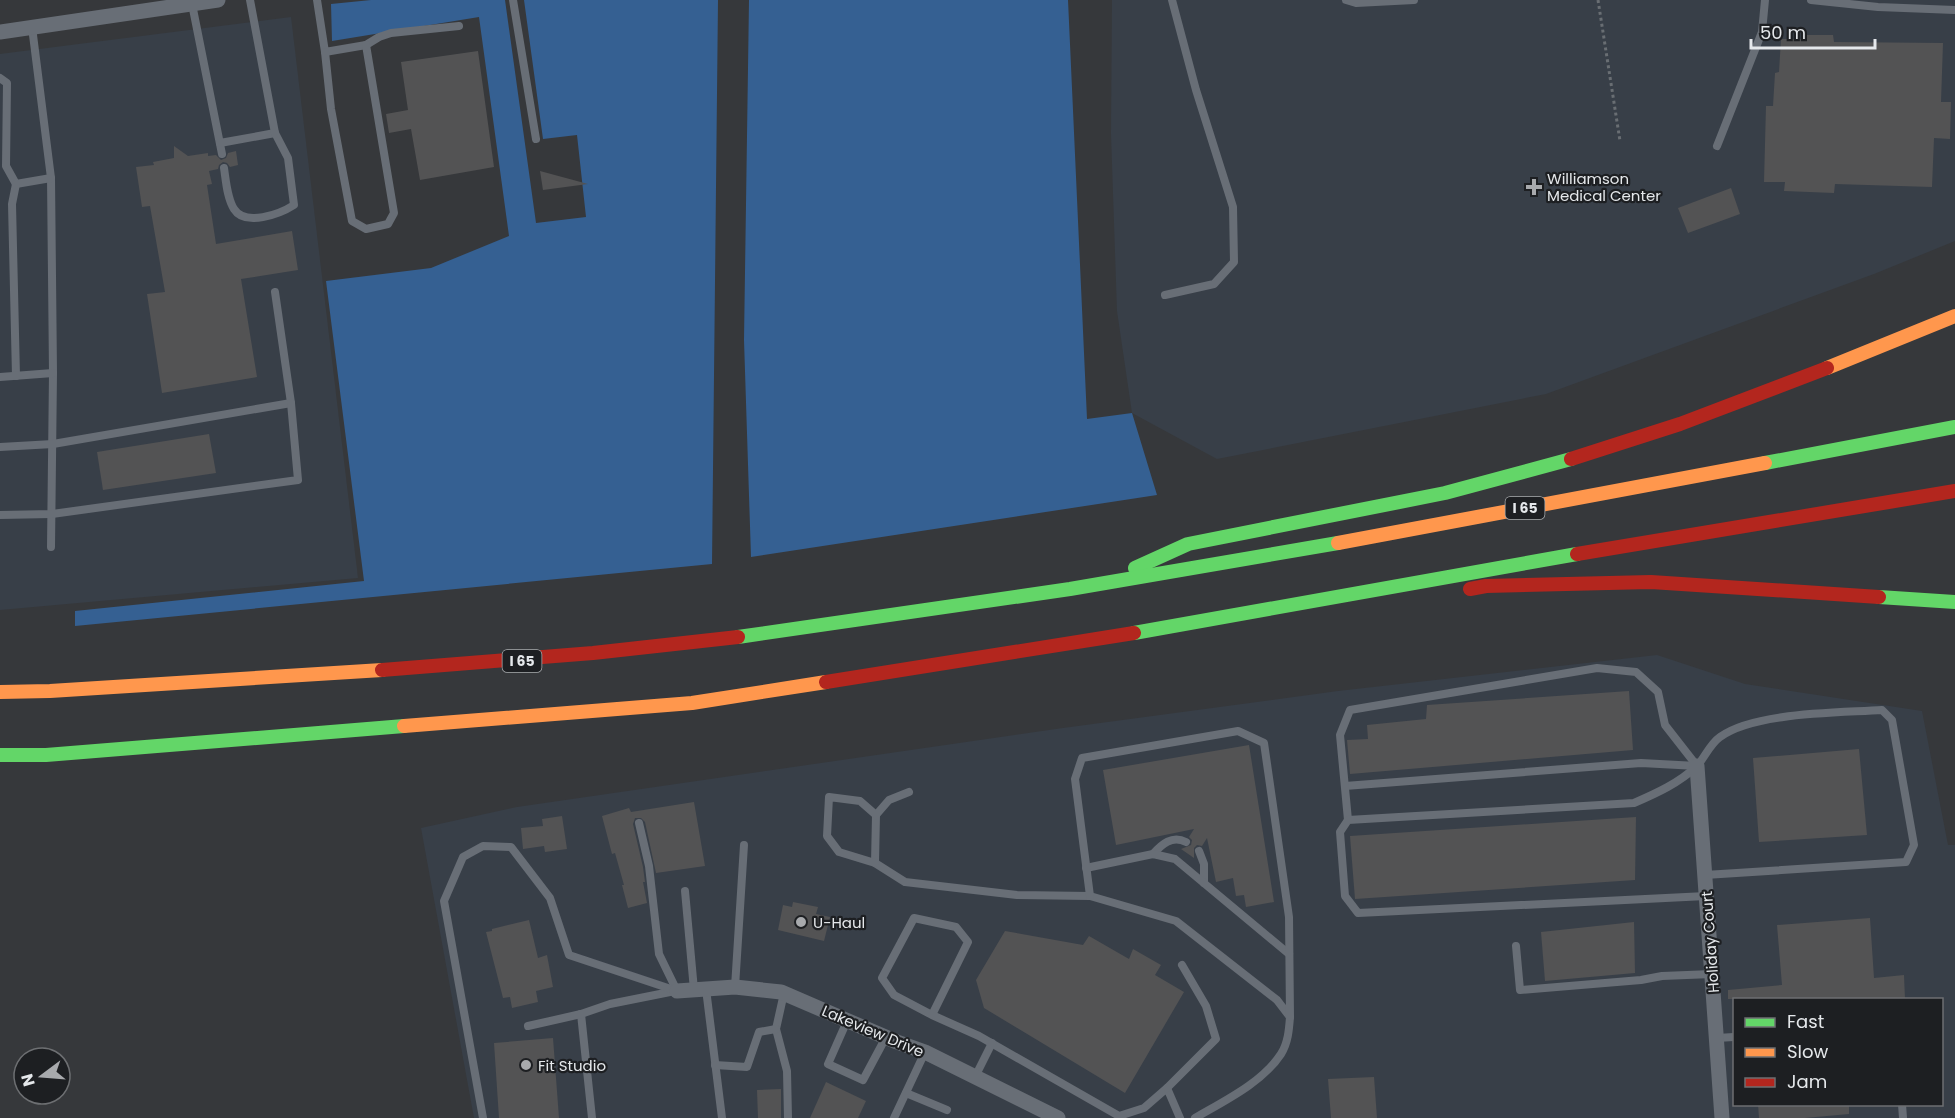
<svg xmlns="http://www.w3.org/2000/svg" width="1955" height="1118" font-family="Poppins,sans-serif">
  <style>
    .built { fill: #383f48; fill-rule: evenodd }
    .forest { fill: #356092 }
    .building { fill: #535354 }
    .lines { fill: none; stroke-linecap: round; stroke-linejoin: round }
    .path { stroke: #696e73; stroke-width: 3; stroke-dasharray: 3 3; stroke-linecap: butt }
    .lane { stroke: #686e76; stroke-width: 8 }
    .street { stroke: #686e76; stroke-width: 15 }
    .fast { stroke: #63d668; stroke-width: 14 }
    .slow { stroke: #ff974d; stroke-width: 14 }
    .jam { stroke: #b3261e; stroke-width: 14 }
    .poi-dot { fill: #a8aaad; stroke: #1d1f22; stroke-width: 2 }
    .labels { text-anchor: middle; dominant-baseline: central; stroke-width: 4.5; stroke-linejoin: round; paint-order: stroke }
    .shield { fill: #1d1f22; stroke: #a9acaf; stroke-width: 1.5 }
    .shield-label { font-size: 14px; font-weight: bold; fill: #e5e8eb }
    .poi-label { font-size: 15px; fill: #e5e8eb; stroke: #1d1f22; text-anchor: start }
    .street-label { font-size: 15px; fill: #e5e8eb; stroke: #1d1f22 }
  </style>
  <rect width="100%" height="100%" fill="#36383b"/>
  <g class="built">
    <polygon points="1112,0 1955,0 1955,241 1874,274 1546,394 1217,459 1132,413 1117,311 1111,134"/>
    <polygon points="291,17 358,578 0,610 0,54"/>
    <path d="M 1657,655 L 1745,684 L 1922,711 L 1948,845 L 1955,845 L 1955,1118 L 474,1118 L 421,828 L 517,807 L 1063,728 L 1338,691 ZM 1734,1000 L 1942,1000 L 1942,1104 L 1734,1104 Z"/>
  </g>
  <g class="forest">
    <polygon points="371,0 505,0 536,223 586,217 577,135 543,139 524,0 718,0 712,564 75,626 75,611 364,581 326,281 431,268 509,236 479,17 332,41 331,4"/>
    <polygon points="749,0 1068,0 1087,419 1132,413 1157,495 751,557 744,340"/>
  </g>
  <g class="building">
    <polygon points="1804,35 1833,35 1834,42 1943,43 1941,102 1951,102 1950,139 1934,138 1932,187 1835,184 1834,193 1784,191 1785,182 1764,182 1766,106 1773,106 1775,73 1779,72 1781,39 1803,39"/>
    <polygon points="478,51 494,167 420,180 411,129 389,133 386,114 408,110 401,62"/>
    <polygon points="174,146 188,156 208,153 208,156 216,155 221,160 226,158 228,153 236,151 238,165 230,167 227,163 223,162 219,165 218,169 209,171 212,184 207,185 216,244 292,231 298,270 241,279 257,377 162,393 147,294 165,292 150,206 142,207 136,167 154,165 153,162 174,158"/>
    <polygon points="540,171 588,184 543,190"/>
    <polygon points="1731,188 1740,214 1688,233 1678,208"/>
    <polygon points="209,434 216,473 103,490 97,452"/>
    <polygon points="1629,691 1633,750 1350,774 1347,740 1368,739 1367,725 1426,719 1427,705"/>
    <polygon points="1249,745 1274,902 1246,907 1244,895 1236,896 1233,878 1216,882 1207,838 1202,846 1197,845 1194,848 1194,858 1181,849 1191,845 1192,840 1189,837 1194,829 1116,845 1103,770"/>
    <polygon points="1859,749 1867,835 1759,842 1753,758"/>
    <polygon points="694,802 705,866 656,873 645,822 641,818 635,818 633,824 643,867 645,882 643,882 647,903 628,908 622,885 624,885 615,853 612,854 602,816 629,808 631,812"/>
    <polygon points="562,816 567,849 545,852 544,846 523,849 521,828 543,826 542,819"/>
    <polygon points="1636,817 1635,880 1355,899 1350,836"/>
    <polygon points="793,902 818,907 816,914 830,917 824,941 778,930 783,905 792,907"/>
    <polygon points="1870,918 1874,978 1904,975 1905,999 1728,999 1728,990 1782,985 1777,925"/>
    <polygon points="529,920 538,958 547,955 553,987 536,991 538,1002 512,1008 510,997 503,998 486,932 492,931 492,929"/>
    <polygon points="1634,922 1635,973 1545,981 1541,932"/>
    <polygon points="1005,931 1083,945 1089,936 1129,959 1133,949 1161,965 1155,975 1184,992 1125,1093 984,1008 976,980"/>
    <polygon points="553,1038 559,1118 499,1118 494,1043"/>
    <polygon points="1374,1077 1377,1118 1331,1118 1328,1079"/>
    <polygon points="826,1082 866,1101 858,1118 810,1118"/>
    <polygon points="781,1089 781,1118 758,1118 757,1090"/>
    <polygon points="1758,1104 1849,1104 1849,1114 1805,1118 1759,1118"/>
  </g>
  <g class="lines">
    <polyline class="path" points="1598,0 1620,141"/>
    <g class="lane">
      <polyline points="317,0 325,52 366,45 379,37 391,33 459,26"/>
      <polyline points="513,0 536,139"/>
      <polyline points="1346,0 1356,3 1414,0"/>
      <polyline points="1811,0 1878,7 1955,10"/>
      <polyline points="192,4 222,154"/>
      <polyline points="32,27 51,178 53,373 51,547"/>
      <polyline points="325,52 331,109 352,221 366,229 388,224 394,213 366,45"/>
      <polyline points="0,78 7,83 6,166 16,184 51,178"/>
      <polyline points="220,143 275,133"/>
      <polyline points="1717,146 1762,32 1765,0"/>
      <path d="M 224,168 C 226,181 227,198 234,209 C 245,227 280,214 294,205 L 288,158 L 275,133 L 250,0"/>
      <polyline points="1165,295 1214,284 1234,262 1233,207 1196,90 1172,0"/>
      <polyline points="16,376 12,204 16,184"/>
      <polyline points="0,377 53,373"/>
      <polyline points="0,447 53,444 291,403 275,292"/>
      <polyline points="0,515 52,514 298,480 291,403"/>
      <polyline points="1345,786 1641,763 1697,766"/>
      <path d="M 909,792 L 889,800 L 876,815 L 875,863 L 905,882 L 1017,895 L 1090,896 L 1176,921 L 1277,1000 L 1290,1017 C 1289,1030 1288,1043 1281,1054 C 1262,1083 1224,1101 1195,1118"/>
      <polyline points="1348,820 1340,735 1350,710 1597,668 1636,672 1658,692 1665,725 1697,766"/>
      <polyline points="639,823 649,866 659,954 677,991"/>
      <polyline points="1199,851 1204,864 1204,883"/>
      <path d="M 1153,854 C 1162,844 1172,835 1186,842"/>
      <polyline points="875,863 839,852 827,836 829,797 860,801 876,815"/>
      <polyline points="1086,868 1153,854 1175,859 1289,954"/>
      <path d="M 1705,875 L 1906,862 L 1914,845 L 1892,720 L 1882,710 C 1839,713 1754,712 1720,737 C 1710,744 1705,757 1697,766 C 1679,783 1657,793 1634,803 L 1348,820 L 1340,832 L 1345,896 L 1358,913 L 1706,896"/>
      <polyline points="685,891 694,990"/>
      <polyline points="1090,896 1075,779 1082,758 1238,731 1264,743 1289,917 1290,1017"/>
      <polyline points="1516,946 1520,990 1641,980 1662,976 1712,974"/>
      <polyline points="735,987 744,845"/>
      <polyline points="706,989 722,1118"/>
      <polyline points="784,993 776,1029 787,1071 788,1118"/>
      <polyline points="581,1014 592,1118"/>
      <polyline points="932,1015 968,942 956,927 914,918 882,978 894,995 932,1015 979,1036 1119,1116 1144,1108 1167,1088 1180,1118"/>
      <polyline points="847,1021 828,1064 863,1080 886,1037"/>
      <polyline points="528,1026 581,1014 610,1004 675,991"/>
      <polyline points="1717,1038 1734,1037"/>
      <polyline points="715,1065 747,1067 759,1032 776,1029"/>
      <polyline points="975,1077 992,1043"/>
      <polyline points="1167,1088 1216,1039 1206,1006 1182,965"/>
      <polyline points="906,1093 947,1110"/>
      <polyline points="1902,1104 1903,1118"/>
      <polyline points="483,1118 444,901 463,857 483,846 511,847 550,898 569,955 677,991"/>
      <polyline points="894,1118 925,1052"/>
    </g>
    <g class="street">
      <polyline points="0,32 218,0"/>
      <polyline points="1697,766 1722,1118"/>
      <polyline points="677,991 735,987 781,992 897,1042 925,1052 1058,1118"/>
    </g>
    <g class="fast">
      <polyline points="1765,463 1955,427"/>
      <polyline points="1135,568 1188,544 1445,493 1571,459"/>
      <polyline points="1879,597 1955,602"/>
      <polyline points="1134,633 1577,554"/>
      <polyline points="738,637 1070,589 1338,543"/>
      <polyline points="0,755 46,755 404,726"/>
    </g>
    <g class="slow">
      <polyline points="1827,368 1955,316"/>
      <polyline points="1338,543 1765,463"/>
      <polyline points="0,692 50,691 382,670"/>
      <polyline points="404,726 692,703 826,682"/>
    </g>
    <g class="jam">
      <polyline points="1571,459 1680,424 1827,368"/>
      <polyline points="1577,554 1955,491"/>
      <polyline points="1470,589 1486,586 1651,582 1879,597"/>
      <polyline points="382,670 593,653 738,637"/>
      <polyline points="826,682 1134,633"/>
    </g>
  </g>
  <g class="poi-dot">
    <path d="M1531 178h6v6h6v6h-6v6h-6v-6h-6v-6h6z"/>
    <circle cx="801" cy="922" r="6"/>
    <circle cx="526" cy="1065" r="6"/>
  </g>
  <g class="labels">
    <g class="shield">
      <rect x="1505.5" y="497" width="39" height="22" rx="4.5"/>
      <rect x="502.5" y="650" width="39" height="22" rx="4.5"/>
    </g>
    <g class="shield-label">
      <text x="1525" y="508">I 65</text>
      <text x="522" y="661">I 65</text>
    </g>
    <g class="poi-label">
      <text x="1547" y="178">Williamson<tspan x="1547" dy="17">Medical Center</tspan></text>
      <text x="813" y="922">U-Haul</text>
      <text x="538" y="1065">Fit Studio</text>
    </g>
    <g class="street-label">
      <text transform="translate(1710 942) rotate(-94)">Holiday Court</text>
      <text transform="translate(873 1031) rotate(23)">Lakeview Drive</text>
    </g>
  </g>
  <rect x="1733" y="998" width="210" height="108" fill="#1d1f22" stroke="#6d6f72" stroke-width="1.5"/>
  <rect x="1745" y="1018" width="30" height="9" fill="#63d668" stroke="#6d6f72" stroke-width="1.5"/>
  <text x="1787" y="1028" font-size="18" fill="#e5e8eb">Fast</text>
  <rect x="1745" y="1048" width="30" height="9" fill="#ff974d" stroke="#6d6f72" stroke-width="1.5"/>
  <text x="1787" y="1058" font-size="18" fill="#e5e8eb">Slow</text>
  <rect x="1745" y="1078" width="30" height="9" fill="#b3261e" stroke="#6d6f72" stroke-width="1.5"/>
  <text x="1787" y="1088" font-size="18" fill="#e5e8eb">Jam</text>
  <g transform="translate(42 1076) rotate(254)"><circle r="28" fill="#1d1f22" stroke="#6d6f72" stroke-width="1.5"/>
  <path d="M0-4.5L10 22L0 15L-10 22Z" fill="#a8aaad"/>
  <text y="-9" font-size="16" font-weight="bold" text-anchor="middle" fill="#e5e8eb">N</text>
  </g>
  <path d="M1751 39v9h124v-9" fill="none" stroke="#e5e8eb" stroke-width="3"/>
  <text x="1760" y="39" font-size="18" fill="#e5e8eb" stroke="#1d1f22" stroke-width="4.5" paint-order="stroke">50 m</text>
</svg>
